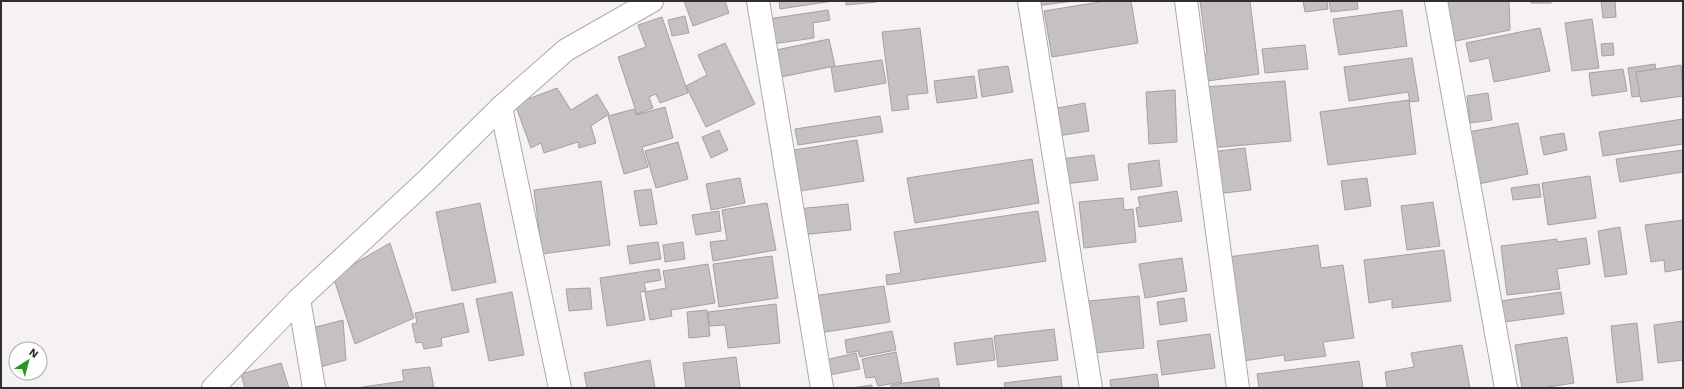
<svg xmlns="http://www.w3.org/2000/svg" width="1684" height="389" font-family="'Work Sans',sans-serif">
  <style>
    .building { fill: #c4c0c3; stroke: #a4a0a3 }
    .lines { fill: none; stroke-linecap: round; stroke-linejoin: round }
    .minor-casing { stroke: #ada9ab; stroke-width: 24 }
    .minor { stroke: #fff; stroke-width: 22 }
  </style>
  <rect width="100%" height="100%" fill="#f6f2f4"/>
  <g class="building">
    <polygon points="684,1 725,1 729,13 693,26"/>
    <polygon points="779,1 833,1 780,9"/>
    <polygon points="846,1 877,1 877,2 846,5"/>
    <polygon points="1036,1 1074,1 1036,6"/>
    <polygon points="1106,1 1131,1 1138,43 1052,57 1044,11"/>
    <polygon points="1200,1 1250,1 1259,74 1200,82 1197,56 1207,54"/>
    <polygon points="1303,1 1327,1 1328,9 1305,12"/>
    <polygon points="1329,1 1357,1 1358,9 1331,12"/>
    <polygon points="1442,1 1509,1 1510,30 1446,43"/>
    <rect x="1531" y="1" width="20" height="2"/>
    <polygon points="1601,1 1615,1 1616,17 1603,18"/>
    <polygon points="828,10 830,20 813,23 814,38 772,44 768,19"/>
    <polygon points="1402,10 1407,46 1339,55 1333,19"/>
    <polygon points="685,16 689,33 672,36 668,20"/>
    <polygon points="662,17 688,93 660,103 656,94 649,97 653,108 637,114 618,57 646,47 638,25"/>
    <polygon points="1592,19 1599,68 1572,71 1565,23"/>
    <polygon points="920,28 928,93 907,95 909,109 892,111 882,32"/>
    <polygon points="1540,28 1550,71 1494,82 1489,58 1470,62 1466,43"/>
    <polygon points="829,39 835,66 781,77 776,50"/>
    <polygon points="725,43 755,104 706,127 686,86 707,75 698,55"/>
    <polygon points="1613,43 1614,55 1602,56 1601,44"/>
    <polygon points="1305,45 1308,69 1265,73 1262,49"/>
    <polygon points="1412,58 1419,101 1410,102 1408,92 1349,101 1344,67"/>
    <polygon points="882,60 886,83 835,92 831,67"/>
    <polygon points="1655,64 1659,94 1632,97 1628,68"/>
    <polygon points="1681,65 1683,96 1641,102 1636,72"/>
    <polygon points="1008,66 1013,92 982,97 978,70"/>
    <polygon points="1623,69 1627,91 1592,96 1589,73"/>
    <polygon points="974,76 977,98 937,103 934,81"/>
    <polygon points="1285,81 1291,141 1210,148 1205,87"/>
    <polygon points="557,88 571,110 597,94 609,114 591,126 596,143 579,148 578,142 544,153 541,143 531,148 515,104"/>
    <polygon points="1175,90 1177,142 1149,144 1146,92"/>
    <polygon points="1488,93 1492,120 1470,123 1467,96"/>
    <polygon points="1409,100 1416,154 1328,165 1320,112"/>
    <polygon points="1085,103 1089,131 1058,136 1052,109"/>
    <polygon points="665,107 673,138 642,147 648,167 624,174 608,116 634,109 636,115"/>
    <polygon points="880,116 883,132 798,145 795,129"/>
    <polygon points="1683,119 1683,144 1603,156 1599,132"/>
    <polygon points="1518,123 1528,174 1473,185 1462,133"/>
    <polygon points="719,130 728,150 711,158 702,137"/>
    <polygon points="1564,133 1567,150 1544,155 1540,137"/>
    <polygon points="857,140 864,181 800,191 794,150"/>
    <polygon points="678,142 688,179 656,188 645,151"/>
    <polygon points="1245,148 1251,190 1215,194 1210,152"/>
    <polygon points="1683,150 1683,172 1620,182 1616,159"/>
    <polygon points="1094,155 1098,180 1065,184 1061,159"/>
    <polygon points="1032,159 1039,203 915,223 907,178"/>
    <polygon points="1159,160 1162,186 1131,190 1128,164"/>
    <polygon points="1590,176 1596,218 1548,225 1542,183"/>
    <polygon points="740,178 745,203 711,210 706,184"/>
    <polygon points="1367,178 1371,206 1345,210 1341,181"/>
    <polygon points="601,181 610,245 542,254 534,190"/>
    <polygon points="1539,184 1541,197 1513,200 1511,188"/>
    <polygon points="651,189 657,224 640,226 634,191"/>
    <polygon points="1177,191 1182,221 1139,227 1136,208 1140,207 1138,197"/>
    <polygon points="1123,198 1124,210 1133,209 1136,242 1084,248 1079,202"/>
    <polygon points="1433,202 1440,246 1407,250 1401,206"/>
    <polygon points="480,203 496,282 452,291 436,212"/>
    <polygon points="767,203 776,250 713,261 710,242 727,240 722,210"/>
    <polygon points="848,204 851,230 800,235 797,209"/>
    <polygon points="719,211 721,231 696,235 692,215"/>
    <polygon points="1038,211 1046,261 887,285 886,275 901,273 894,232"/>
    <polygon points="1683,220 1683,269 1665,272 1664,260 1651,262 1645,225"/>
    <polygon points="1620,227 1627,274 1605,277 1598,231"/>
    <polygon points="1586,238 1590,264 1557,269 1560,289 1507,295 1501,246 1557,239 1557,242"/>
    <polygon points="658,242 661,259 630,264 627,246"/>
    <polygon points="683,242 685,259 665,262 663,245"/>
    <polygon points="390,243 414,318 355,344 333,276"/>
    <polygon points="1318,245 1321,268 1343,265 1354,338 1323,342 1326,356 1285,361 1284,355 1243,361 1228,257"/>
    <polygon points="1444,250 1451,301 1392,308 1392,299 1369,303 1364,260"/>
    <polygon points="772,256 778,298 719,307 713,264"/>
    <polygon points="1182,258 1187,291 1145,298 1139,264"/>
    <polygon points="708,264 715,303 671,310 672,316 650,320 645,292 666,288 663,271"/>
    <polygon points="659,269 661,280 644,283 646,291 640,292 645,320 607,326 600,278"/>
    <polygon points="884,286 890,322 819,333 813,296"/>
    <polygon points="590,288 592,309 569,311 566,289"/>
    <polygon points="512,292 524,355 489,361 476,299"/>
    <polygon points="1561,292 1564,314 1504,322 1501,301"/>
    <polygon points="1139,296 1144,348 1094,353 1089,301"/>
    <polygon points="1184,298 1187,321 1160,325 1157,302"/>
    <polygon points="463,303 469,332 441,338 442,346 424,349 422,342 416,343 412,324 417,323 415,313"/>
    <polygon points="776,304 780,343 728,348 725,325 710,326 708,312"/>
    <polygon points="707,310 710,336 689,338 687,312"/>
    <polygon points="343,320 346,360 316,368 312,328"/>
    <polygon points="1683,321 1683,360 1658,363 1654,325"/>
    <polygon points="1637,323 1643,380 1617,383 1611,326"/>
    <polygon points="1054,329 1058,360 998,367 994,336"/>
    <polygon points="892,331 896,350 860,357 858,351 847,353 845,340"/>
    <polygon points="1210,334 1215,368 1162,375 1157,341"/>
    <polygon points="1567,337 1574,383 1542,388 1522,388 1515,345"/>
    <polygon points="992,338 995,360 957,365 954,343"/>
    <polygon points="1462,345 1470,388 1387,388 1385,372 1414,367 1411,353"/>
    <polygon points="896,352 902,382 878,386 875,377 866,378 862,359"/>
    <polygon points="856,353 860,369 829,375 825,360"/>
    <polygon points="736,357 740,388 686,388 683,363"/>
    <polygon points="650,360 655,388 587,388 584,373"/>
    <polygon points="1359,361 1363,388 1259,388 1257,374"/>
    <polygon points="281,363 289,388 245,388 241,374"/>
    <polygon points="430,367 434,388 356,388 404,381 402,370"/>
    <polygon points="1157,374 1159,388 1111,388 1110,380"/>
    <polygon points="1061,376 1062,388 1005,388 1004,383"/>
    <polygon points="938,378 940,388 891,388 891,385"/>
    <polygon points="872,385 872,388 851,388"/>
  </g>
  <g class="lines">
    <g class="minor-casing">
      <g id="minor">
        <polyline points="758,1 822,388"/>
        <polyline points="1029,1 1091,388"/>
        <polyline points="1186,1 1238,388"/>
        <polyline points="1436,1 1506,388"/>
        <polyline points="501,107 560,388"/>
        <polyline points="299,299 314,388"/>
        <polyline points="213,388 299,299 426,181 501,107 566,50 652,1"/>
      </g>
    </g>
    <use href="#minor" class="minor"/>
  </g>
  <rect width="1684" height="389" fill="none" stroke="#302f30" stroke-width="4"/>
  <g transform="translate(28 361) rotate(36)"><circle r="19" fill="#ffffff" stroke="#acacac"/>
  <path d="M0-3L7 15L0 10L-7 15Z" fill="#2b961f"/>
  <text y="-6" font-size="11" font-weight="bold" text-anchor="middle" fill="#302f30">N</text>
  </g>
</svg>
